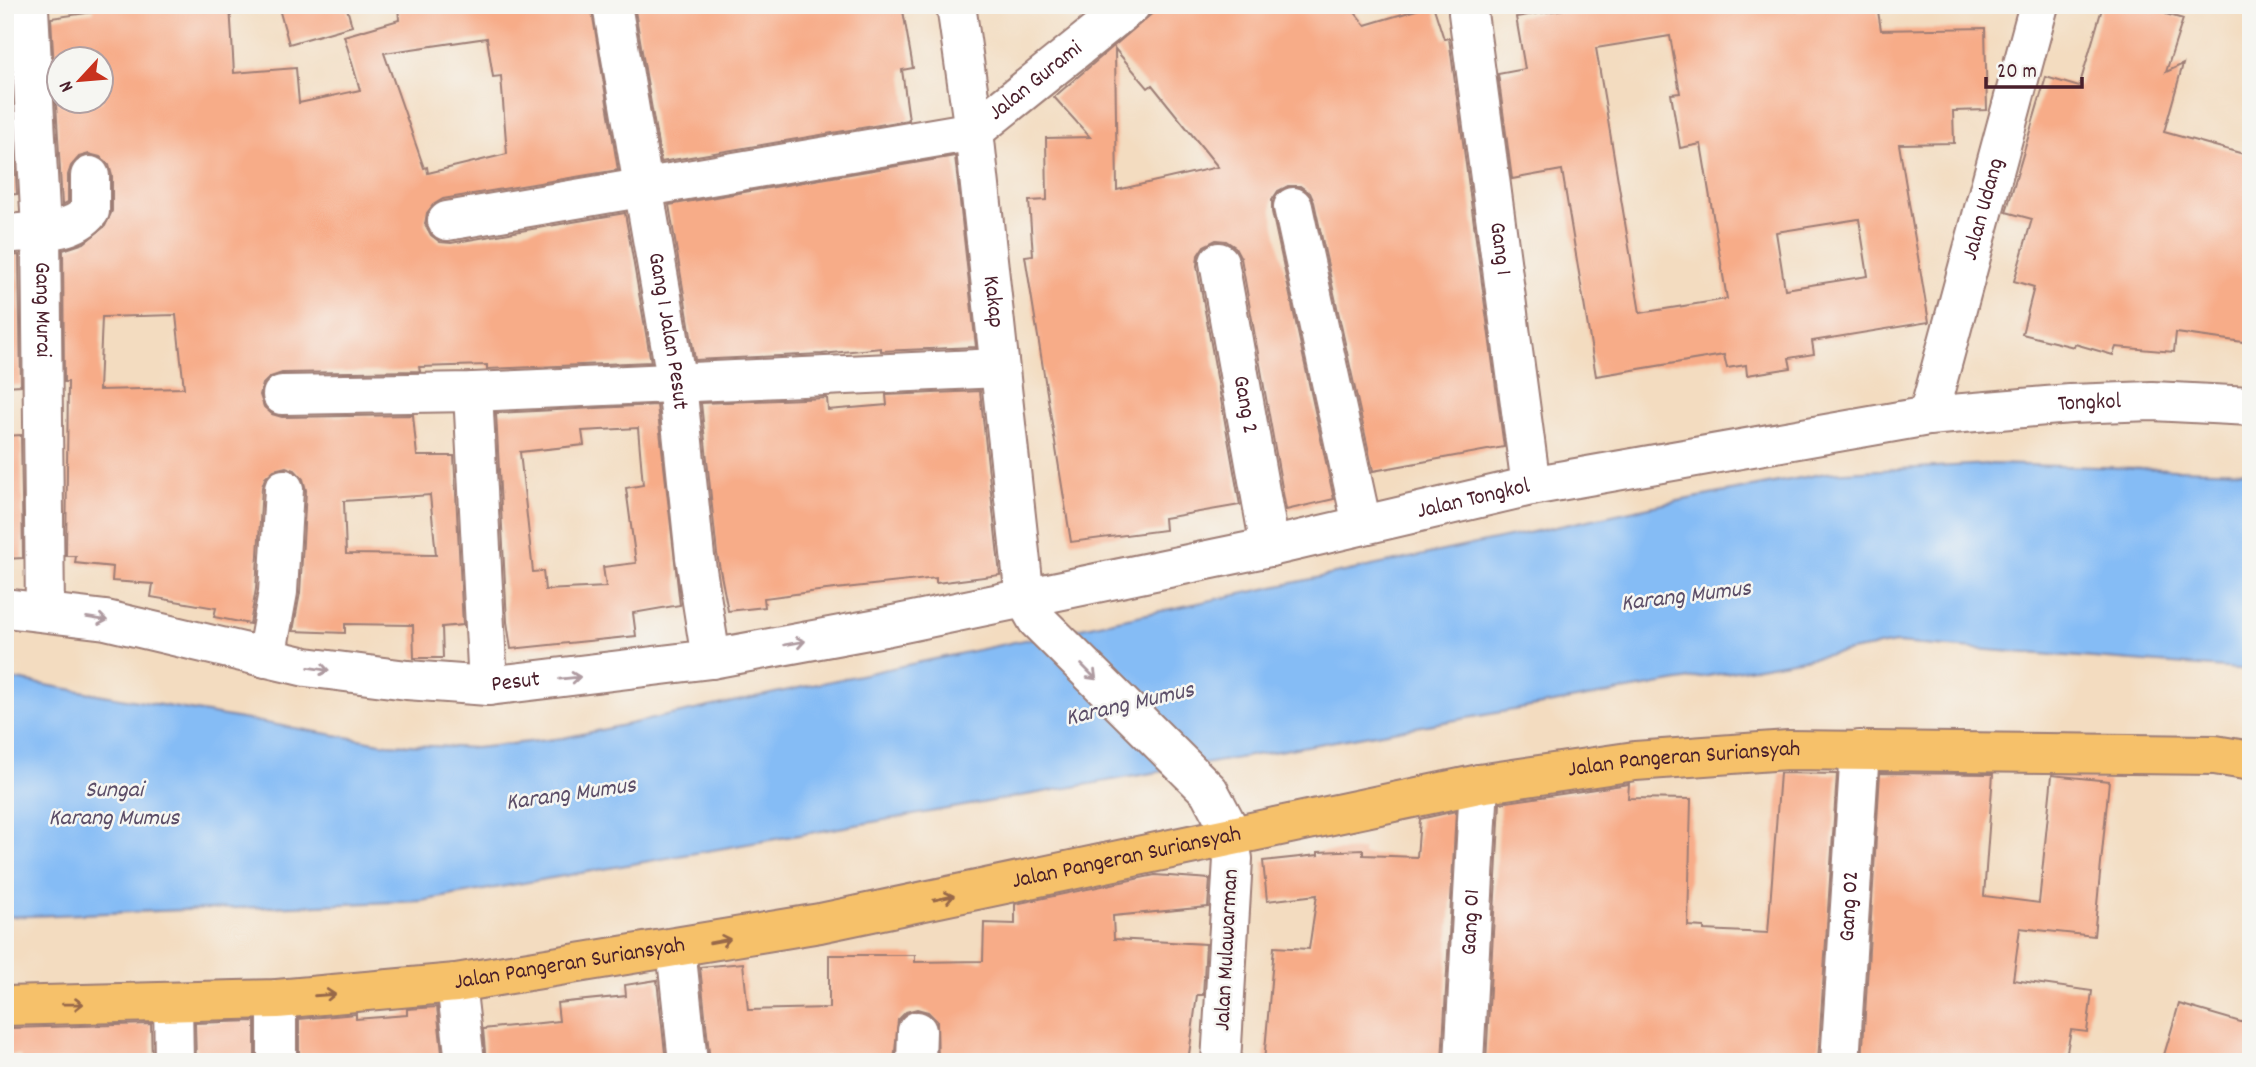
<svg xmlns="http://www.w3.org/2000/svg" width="2256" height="1067" font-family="Dekko,sans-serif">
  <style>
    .water { fill: #85bcf5; stroke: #686e90; stroke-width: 2 }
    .building { fill: #f7ac88; fill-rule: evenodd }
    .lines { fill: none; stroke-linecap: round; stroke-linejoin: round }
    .minor-casing { stroke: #9e7e76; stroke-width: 42 }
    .major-casing { stroke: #9e7e76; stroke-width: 42 }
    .minor { stroke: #fff; stroke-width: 38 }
    .major { stroke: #f6c16b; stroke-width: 38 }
    .oneway { stroke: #ae9aa0 }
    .oneway2 { stroke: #976848 }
    .labels { text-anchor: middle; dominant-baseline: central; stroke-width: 5; stroke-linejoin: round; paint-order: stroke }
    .street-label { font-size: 23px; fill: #4a1f2b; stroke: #f6f6f2 }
    .water-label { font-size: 24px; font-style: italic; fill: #5c4e68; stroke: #f6f6f2 }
  </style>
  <rect width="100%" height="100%" fill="#f6f6f2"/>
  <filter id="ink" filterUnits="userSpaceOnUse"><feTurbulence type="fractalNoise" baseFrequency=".0143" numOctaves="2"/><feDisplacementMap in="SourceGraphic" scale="14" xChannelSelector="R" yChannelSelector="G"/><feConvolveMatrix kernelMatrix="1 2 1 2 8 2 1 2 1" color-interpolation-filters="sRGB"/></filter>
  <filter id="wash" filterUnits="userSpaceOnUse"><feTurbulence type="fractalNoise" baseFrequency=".00686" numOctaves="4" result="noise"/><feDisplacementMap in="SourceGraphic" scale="28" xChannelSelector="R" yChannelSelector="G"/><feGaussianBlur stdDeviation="1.57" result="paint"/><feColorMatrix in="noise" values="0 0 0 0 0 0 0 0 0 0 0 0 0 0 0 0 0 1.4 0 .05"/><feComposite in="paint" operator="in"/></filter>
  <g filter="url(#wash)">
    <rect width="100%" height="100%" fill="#f3dcc0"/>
    <polygon class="water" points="1989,464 2251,471 2251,670 1896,643 421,901 5,917 5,678 387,744 476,748 563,738 1678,501 1826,473"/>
    <g id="blocks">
      <g class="building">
        <path d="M 93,5 L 230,5 L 234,73 L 296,68 L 299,103 L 360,90 L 344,36 L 399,20 L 398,5 L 591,5 L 618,170 L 443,199 L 433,205 L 427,213 L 425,224 L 431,235 L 440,242 L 451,243 L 625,213 L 651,362 L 487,369 L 487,365 L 419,367 L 420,371 L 282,373 L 270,377 L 263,384 L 260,395 L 264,407 L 272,414 L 282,417 L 413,415 L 417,456 L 454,456 L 463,625 L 442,627 L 443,658 L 414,658 L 413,625 L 345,624 L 345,633 L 293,631 L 300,593 L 306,490 L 303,479 L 295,470 L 286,467 L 274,470 L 265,478 L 262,487 L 256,589 L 250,624 L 214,617 L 216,608 L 151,597 L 153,584 L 112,581 L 113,567 L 75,563 L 76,556 L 66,556 L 68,382 L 64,382 L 63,250 L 84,243 L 105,226 L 112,211 L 112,176 L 109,165 L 100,157 L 89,154 L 79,157 L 71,166 L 68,175 L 68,202 L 62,205 L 51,18 L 94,12 ZM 487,38 L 493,77 L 501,76 L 507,154 L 428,173 L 427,167 L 424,168 L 384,53 ZM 60,60 L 102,60 L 102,102 L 60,102 ZM 176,315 L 184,388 L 99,390 L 102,317 ZM 430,495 L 436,555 L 346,554 L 344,501 Z"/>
        <polygon points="278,5 346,5 352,26 289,44"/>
        <polygon points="634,5 902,5 913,68 902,70 909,120 661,162"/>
        <path d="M 1162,5 L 1349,5 L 1365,25 L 1433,5 L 1444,39 L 1449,38 L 1504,447 L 1373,471 L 1314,202 L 1310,193 L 1300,186 L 1288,186 L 1278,191 L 1272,200 L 1272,212 L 1334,499 L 1286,510 L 1241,258 L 1235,247 L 1226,241 L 1216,240 L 1204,246 L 1198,255 L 1197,266 L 1240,505 L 1164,518 L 1165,530 L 1071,542 L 1025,256 L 1033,255 L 1029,201 L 1047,200 L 1046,138 L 1090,137 L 1054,97 ZM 1115,49 L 1148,88 L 1152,85 L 1218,167 L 1117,190 Z"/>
        <path d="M 1588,5 L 1796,5 L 1797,11 L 1834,5 L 1877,5 L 1881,30 L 1985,28 L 1987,110 L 1953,111 L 1954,143 L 1899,144 L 1929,322 L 1812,341 L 1814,354 L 1789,358 L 1791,368 L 1747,375 L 1746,365 L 1727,368 L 1724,355 L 1596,376 L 1562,170 L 1512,179 L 1498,74 L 1525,69 L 1516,17 ZM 1670,36 L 1680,93 L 1671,94 L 1680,148 L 1701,144 L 1727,299 L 1640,313 L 1596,48 ZM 1859,219 L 1868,276 L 1785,289 L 1776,232 Z"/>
        <polygon points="2103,5 2169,5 2166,14 2183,19 2166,72 2183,64 2164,132 2251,156 2251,343 2176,333 2174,352 2116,347 2113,355 2075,344 2074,347 2022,334 2034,287 2014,281 2032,219 2006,212 2046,77 2079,87"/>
        <polygon points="8,24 17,194 5,195 5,25"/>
        <polygon points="955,156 976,347 881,351 881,348 822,354 695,360 669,205"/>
        <polygon points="19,255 21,385 5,386 5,256"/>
        <polygon points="980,391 1000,575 936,583 936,578 826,590 764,598 765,607 728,611 717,554 701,403 827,398 828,410 887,405 886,395"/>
        <path d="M 657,405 L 680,605 L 633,613 L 636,636 L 511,649 L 507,622 L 496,413 ZM 638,428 L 643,485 L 626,488 L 636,563 L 603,567 L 606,587 L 545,590 L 543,571 L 533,572 L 520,452 L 584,445 L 582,431 Z"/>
        <polygon points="21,435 23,558 5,559 5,436"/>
        <polygon points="1780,773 1837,774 1818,1062 1486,1062 1500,803 1629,784 1628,798 1691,799 1688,926 1704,927 1704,930 1768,933"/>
        <polygon points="1880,773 1993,774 1984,896 2039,903 2052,775 2109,781 2094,936 2020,928 2013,980 2092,991 2087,1032 2071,1030 2065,1062 1862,1062"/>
        <polygon points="1456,811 1442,1062 1381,1057 1381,1062 1264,1062 1274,947 1309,949 1317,895 1267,901 1263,861 1318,855 1318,852 1363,850 1363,855 1417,857 1420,819"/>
        <polygon points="1155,875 1210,879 1208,907 1113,916 1114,939 1206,944 1203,995 1197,995 1188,1062 938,1062 937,1021 928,1012 917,1009 906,1012 898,1020 894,1062 881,1062 881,1056 823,1056 823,1062 710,1062 700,967 743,963 748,1010 829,1008 829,955 915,955 915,962 983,961 984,923 1015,924 1015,904"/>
        <polygon points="657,980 666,1062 486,1062 483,1029 559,1021 557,1003 626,996 625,985"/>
        <polygon points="2179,1004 2251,1025 2251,1062 2187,1062 2164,1055"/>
        <polygon points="437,1007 443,1062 299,1062 299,1019 356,1014 356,1019 407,1015 407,1009"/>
        <polygon points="255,1021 255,1062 196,1062 195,1023"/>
        <polygon points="151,1024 152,1062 21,1062 20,1055 10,1055 10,1028"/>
      </g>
    </g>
  </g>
  <g filter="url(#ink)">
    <use href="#blocks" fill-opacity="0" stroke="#9e7e76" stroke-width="2"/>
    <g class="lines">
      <g class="minor-casing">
        <g id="minor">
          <path id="s1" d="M 612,5 L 677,384 L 695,557 L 711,659"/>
          <path id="s2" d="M 956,5 L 974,131 L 1025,599 L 1037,620 L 1209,791 L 1226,823 L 1233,859 L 1221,1062"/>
          <path id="s3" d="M 29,9 L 41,229 L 45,612"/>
          <path id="s4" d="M 1468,13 L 1531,486"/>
          <polyline points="1293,207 1362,525"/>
          <path id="s5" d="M 447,221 L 974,131 L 1131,5"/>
          <path d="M 5,234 C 31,231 73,234 90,211 L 90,176"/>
          <path id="s6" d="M 1219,262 L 1270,547"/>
          <polyline points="473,392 488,686"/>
          <polyline points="282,395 473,392 999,368"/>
          <path id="s7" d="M 1928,416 L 2039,5"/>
          <path id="s8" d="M 5,608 L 106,620 L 306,667 L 407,680 L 488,686 L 711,659 L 884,627 L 1270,547 L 1531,486 L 1928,416 L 2070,404 L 2152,401 L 2251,406"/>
          <polyline points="266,658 278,592 284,489"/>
          <polyline points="676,948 688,1062"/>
          <polyline points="456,983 465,1062"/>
          <polyline points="277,999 277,1062"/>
          <polyline points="173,1002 174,1062"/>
          <polyline points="916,1062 917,1031"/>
          <path id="s9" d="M 1464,1062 L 1479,784"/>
          <path id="s10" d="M 1840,1062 L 1860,750"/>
        </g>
      </g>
      <g class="major-casing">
        <g id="major">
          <path id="s11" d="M 5,1006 L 277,999 L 456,983 L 820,923 L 1479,784 L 1635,761 L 1788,750 L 2215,755 L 2251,761"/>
        </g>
      </g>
      <use href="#minor" class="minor"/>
      <use href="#major" class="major"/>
    </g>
    <defs><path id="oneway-shaft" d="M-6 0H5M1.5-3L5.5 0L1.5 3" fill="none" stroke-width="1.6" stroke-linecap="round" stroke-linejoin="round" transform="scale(1.75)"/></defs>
    <g class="oneway">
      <use href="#oneway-shaft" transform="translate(97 619) rotate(9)"/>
      <use href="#oneway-shaft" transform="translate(795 643) rotate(-10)"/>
      <use href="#oneway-shaft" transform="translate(319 669) rotate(9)"/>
      <use href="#oneway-shaft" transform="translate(1089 672) rotate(45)"/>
      <use href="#oneway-shaft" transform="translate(570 678) rotate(-6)"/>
    </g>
    <g class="oneway2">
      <use href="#oneway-shaft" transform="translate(944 898) rotate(-12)"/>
      <use href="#oneway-shaft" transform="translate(720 941) rotate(-10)"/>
      <use href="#oneway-shaft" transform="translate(325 995) rotate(-4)"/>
      <use href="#oneway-shaft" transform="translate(73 1004) rotate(-1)"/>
    </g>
  </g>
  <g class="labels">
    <g class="street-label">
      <text stroke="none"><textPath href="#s5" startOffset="614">Jalan Gurami</textPath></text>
      <text stroke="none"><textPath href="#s7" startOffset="214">Jalan Udang</textPath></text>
      <text stroke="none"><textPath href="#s4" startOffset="238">Gang 1</textPath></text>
      <text stroke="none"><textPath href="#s2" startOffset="299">Kakap</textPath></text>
      <text stroke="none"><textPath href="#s3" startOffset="301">Gang Murai</textPath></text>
      <text stroke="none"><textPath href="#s1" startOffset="331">Gang 1 Jalan Pesut</textPath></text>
      <text stroke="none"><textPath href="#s6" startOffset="145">Gang 2</textPath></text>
      <text stroke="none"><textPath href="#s8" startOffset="2118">Tongkol</textPath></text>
      <text stroke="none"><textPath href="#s8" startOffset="1494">Jalan Tongkol</textPath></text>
      <text stroke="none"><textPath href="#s8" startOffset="518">Pesut</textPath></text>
      <text stroke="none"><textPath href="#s11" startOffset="1701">Jalan Pangeran Suriansyah</textPath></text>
      <text stroke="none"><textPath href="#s11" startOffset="1134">Jalan Pangeran Suriansyah</textPath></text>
      <text stroke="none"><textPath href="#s10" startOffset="156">Gang 02</textPath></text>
      <text stroke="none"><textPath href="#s9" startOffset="140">Gang 01</textPath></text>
      <text transform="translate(1228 950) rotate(-87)">Jalan Mulawarman</text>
      <text stroke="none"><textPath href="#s11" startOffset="567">Jalan Pangeran Suriansyah</textPath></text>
    </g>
    <g class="water-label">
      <text transform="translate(1686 597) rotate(-7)">Karang Mumus</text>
      <text transform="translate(1130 705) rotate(-13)">Karang Mumus</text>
      <text x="114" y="791">Sungai<tspan x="114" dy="28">Karang Mumus</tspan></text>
      <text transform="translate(571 795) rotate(-8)">Karang Mumus</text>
    </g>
  </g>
  <rect width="2256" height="1067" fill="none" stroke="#f6f6f2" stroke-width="28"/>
  <g transform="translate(80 80) rotate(244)"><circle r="33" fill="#f6f6f2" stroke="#b1a0a2" stroke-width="2"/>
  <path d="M0-5L12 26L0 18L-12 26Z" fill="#c8321e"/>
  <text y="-10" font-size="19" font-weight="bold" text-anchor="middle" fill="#4a1f2b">N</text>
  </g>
  <path d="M1986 77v10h96v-10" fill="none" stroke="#4a1f2b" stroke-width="3.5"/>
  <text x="1997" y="77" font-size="21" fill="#4a1f2b" stroke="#f6f6f2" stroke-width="5" paint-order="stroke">20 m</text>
</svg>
